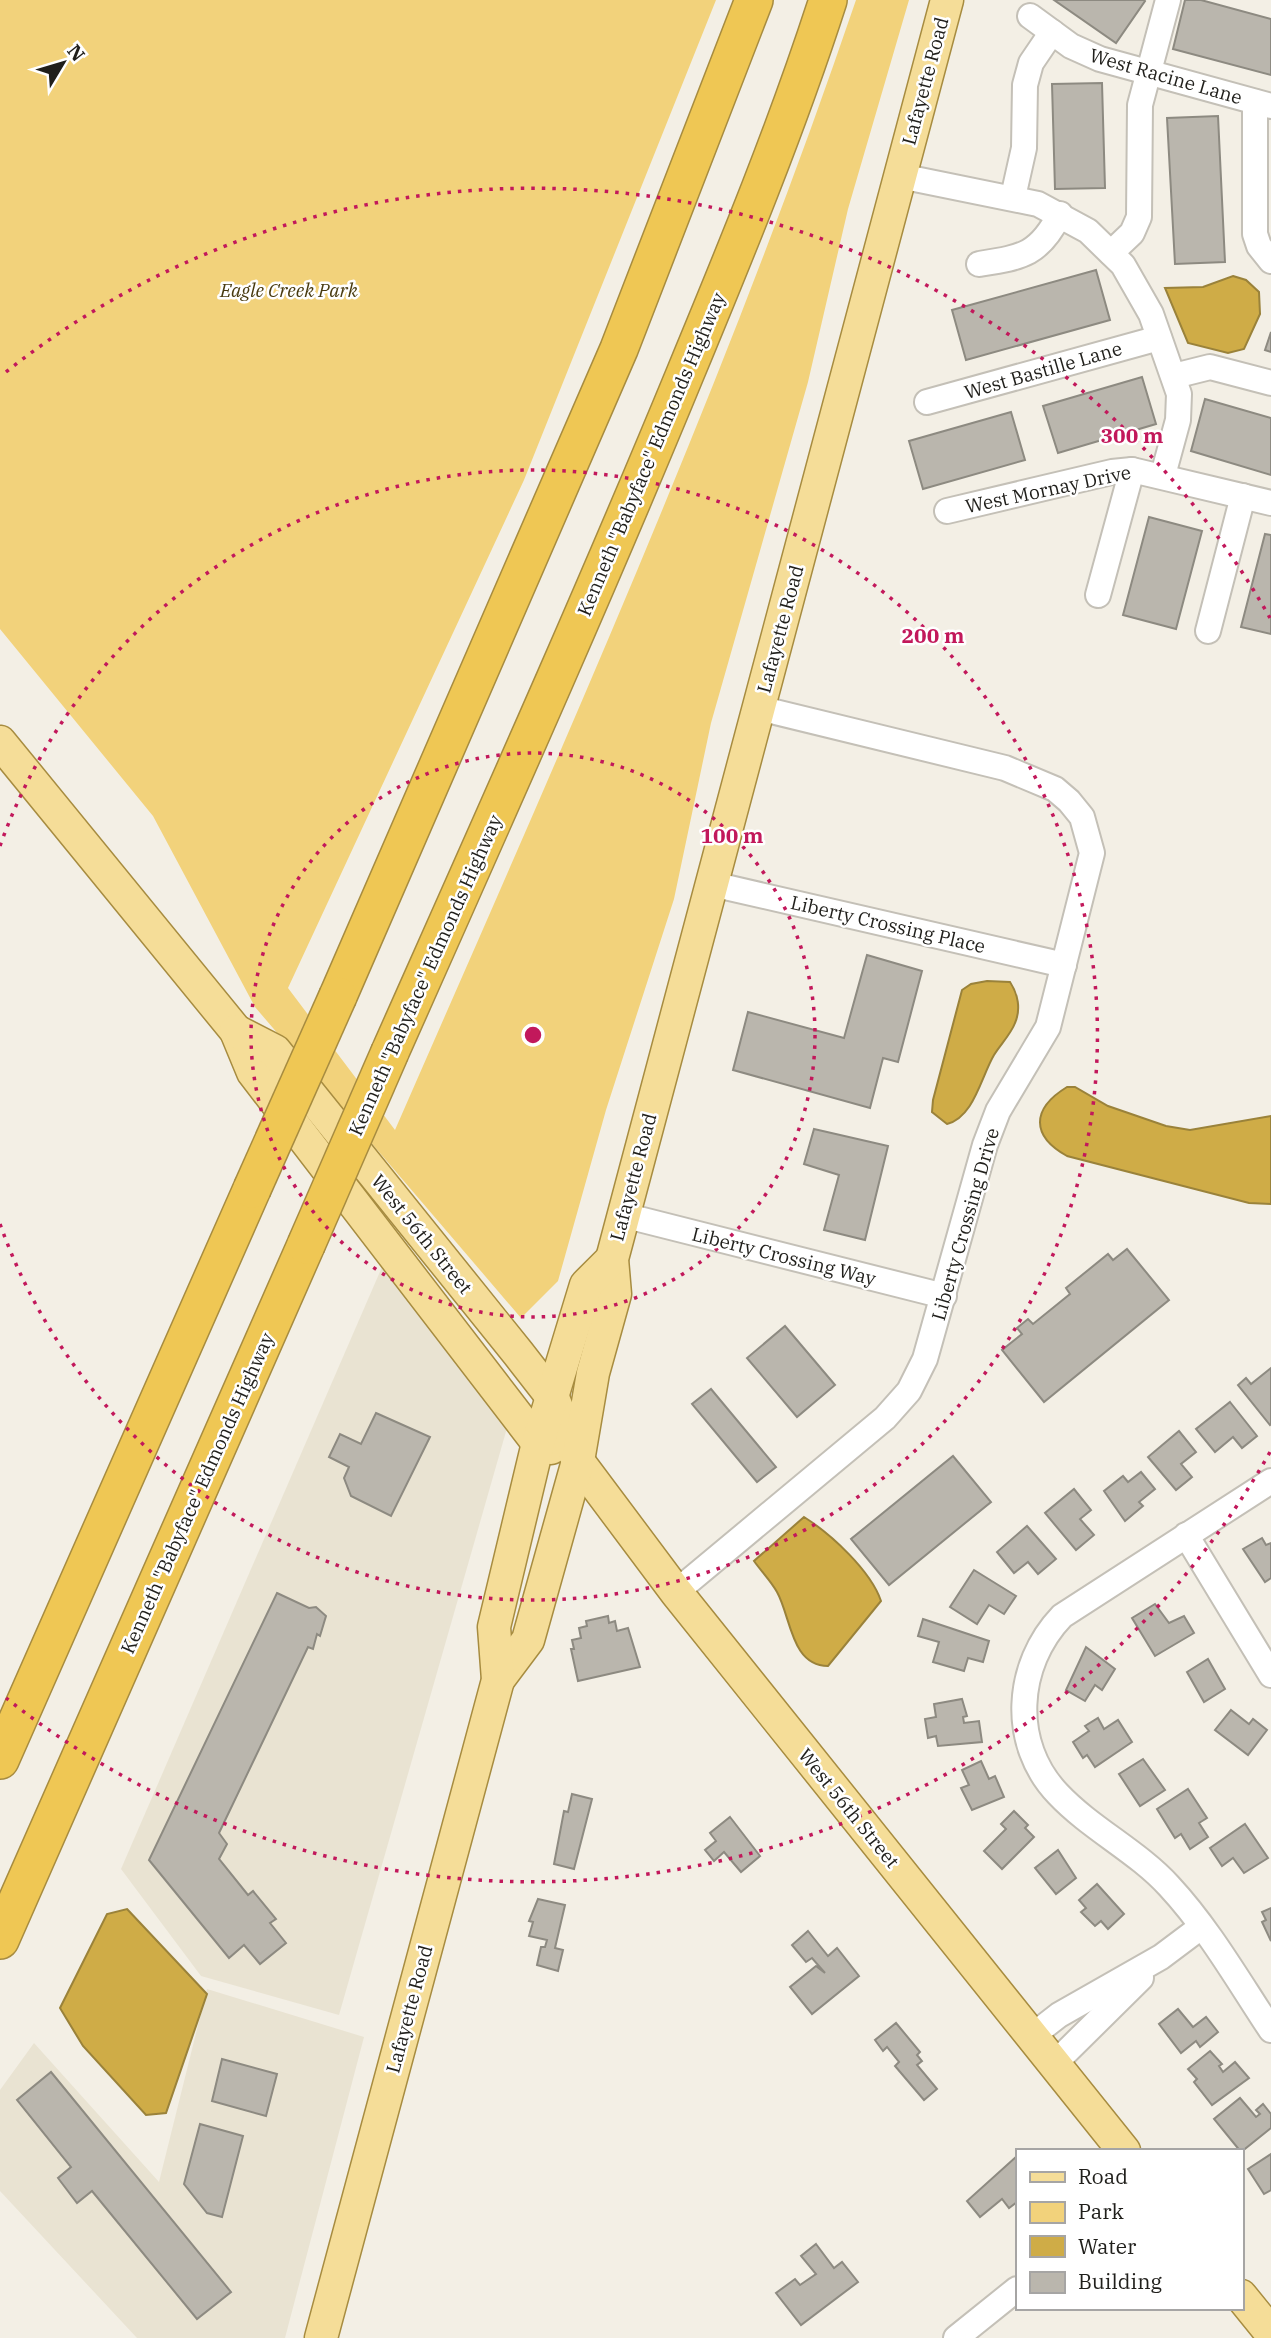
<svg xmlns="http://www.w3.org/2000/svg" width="1271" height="2338" font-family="'IBM Plex Serif',serif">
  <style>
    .built { fill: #e9e3d2 }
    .green { fill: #f2d27b }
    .water { fill: #cfac47; stroke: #9a823a; stroke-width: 2 }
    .building { fill: #bab6ad; stroke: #8d8a81; stroke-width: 2 }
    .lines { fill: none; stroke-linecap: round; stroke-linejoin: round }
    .minor-casing { stroke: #c4c0b7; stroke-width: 28 }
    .major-casing { stroke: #a78c40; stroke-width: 35 }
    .highway-casing { stroke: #a78c40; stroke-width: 40 }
    .minor { stroke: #fff; stroke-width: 24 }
    .major { stroke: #f5dd98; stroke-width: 32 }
    .highway { stroke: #efc754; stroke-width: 37 }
    .highway-bridge-casing { stroke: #a78c40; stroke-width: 40; stroke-linecap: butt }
    .highway-bridge { stroke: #efc754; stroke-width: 37 }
    .ring { fill: none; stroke: #c2185b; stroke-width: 3.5; stroke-dasharray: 3.5 7 }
    .labels { text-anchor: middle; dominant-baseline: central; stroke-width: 5; stroke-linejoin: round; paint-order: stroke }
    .street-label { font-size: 19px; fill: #201f1b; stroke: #fff }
    .park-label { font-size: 19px; font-style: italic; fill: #493b10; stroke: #fff }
    .centre { fill: #c2185b; stroke: #fff; stroke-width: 3.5 }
    .ring-label { font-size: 21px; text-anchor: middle; font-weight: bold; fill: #c2185b; stroke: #fff; stroke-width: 5; stroke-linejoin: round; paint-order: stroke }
  </style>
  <rect width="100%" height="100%" fill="#f3efe5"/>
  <g class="built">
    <polygon points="382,1267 507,1428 339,2015 201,1976 121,1869"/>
    <polygon points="207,1989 364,2037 285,2338 137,2338 0,2191 0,2090 34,2043 159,2182"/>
  </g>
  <path class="green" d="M 0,0 L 716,0 L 524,480 L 288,988 L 395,1130 C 558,757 725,385 856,0 L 909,0 L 848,209 L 808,382 L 711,723 L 674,899 L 606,1110 L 558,1281 L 521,1318 L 255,1007 L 153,816 L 0,629 Z"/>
  <g class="water">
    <polygon points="1233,276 1246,280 1259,292 1260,314 1244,349 1228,353 1188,343 1165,288 1203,287"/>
    <path d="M 987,981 L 1010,982 C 1018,994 1021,1009 1015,1023 C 1011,1034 1000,1045 994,1055 C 981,1077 974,1117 947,1124 L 932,1112 L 933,1100 L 962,990 L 971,984 Z"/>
    <path d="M 1067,1087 L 1075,1087 L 1108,1106 L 1166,1126 L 1190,1130 L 1271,1116 L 1271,1204 L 1249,1203 L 1067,1156 C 1031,1136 1031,1109 1067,1087 Z"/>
    <path d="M 804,1517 C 831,1534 871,1571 881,1601 L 828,1666 C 791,1666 791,1617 777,1592 C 771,1581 761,1571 754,1561 Z"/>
    <polygon points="127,1909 207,1994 166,2113 146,2115 83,2046 60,2008 107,1914"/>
  </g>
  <g class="building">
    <polygon points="1054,0 1144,0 1145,1 1116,43"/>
    <polygon points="1185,0 1201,0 1271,19 1271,75 1173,49"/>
    <polygon points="1102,83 1105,188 1055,189 1052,84"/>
    <polygon points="1218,116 1225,262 1175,264 1167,118"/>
    <polygon points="1096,270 1110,320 966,360 952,310"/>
    <polygon points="1271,332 1271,352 1265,350"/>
    <polygon points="1142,377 1156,424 1058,453 1043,406"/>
    <polygon points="1205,399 1271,418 1271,475 1191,451"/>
    <polygon points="1011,412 1025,460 923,489 909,441"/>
    <polygon points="1149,517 1202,531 1176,629 1123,615"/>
    <polygon points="1265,534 1271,535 1271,634 1241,627"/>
    <polygon points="867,955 922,971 898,1062 883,1058 870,1108 733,1070 748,1012 844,1038"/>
    <polygon points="814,1129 888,1146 865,1240 824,1230 839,1175 804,1164"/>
    <polygon points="1127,1249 1169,1300 1044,1402 1002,1350 1022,1334 1017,1328 1028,1319 1033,1324 1070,1294 1066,1288 1108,1254 1113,1260"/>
    <polygon points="785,1326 835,1385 797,1417 747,1358"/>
    <polygon points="1271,1368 1271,1424 1270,1425 1238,1385 1246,1378 1251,1384"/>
    <polygon points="711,1389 776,1467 757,1482 692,1404"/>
    <polygon points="1230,1402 1257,1436 1242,1448 1233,1437 1215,1452 1196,1429"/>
    <polygon points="376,1413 430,1437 391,1516 351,1496 344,1478 349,1467 329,1457 340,1434 361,1444"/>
    <polygon points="1179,1431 1196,1452 1181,1464 1192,1477 1176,1490 1148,1457"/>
    <polygon points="953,1456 991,1502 889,1585 851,1539"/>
    <polygon points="1141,1472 1155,1489 1139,1502 1143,1506 1125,1521 1104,1491 1123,1476 1128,1482"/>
    <polygon points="1074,1489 1091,1510 1080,1519 1094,1535 1076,1550 1045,1513"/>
    <polygon points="1027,1526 1056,1559 1038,1574 1028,1562 1014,1573 997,1552"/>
    <polygon points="1262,1538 1266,1545 1271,1543 1271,1578 1265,1582 1243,1549"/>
    <polygon points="974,1570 1016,1596 1004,1614 989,1605 977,1624 950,1607"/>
    <polygon points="277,1593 309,1608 316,1607 326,1616 320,1636 317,1634 313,1649 308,1647 219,1833 227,1844 219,1859 248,1895 253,1891 276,1919 270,1923 286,1943 260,1964 244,1945 229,1958 149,1860"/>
    <polygon points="1155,1604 1169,1623 1184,1616 1194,1633 1155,1656 1132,1618"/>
    <polygon points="608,1616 609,1623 615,1621 617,1631 628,1628 640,1667 578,1681 571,1649 574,1649 572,1640 581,1638 579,1628 587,1626 586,1621"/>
    <polygon points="923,1619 989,1641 983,1662 968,1658 964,1671 933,1662 939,1642 918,1636"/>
    <polygon points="1086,1647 1115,1669 1102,1690 1095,1685 1085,1701 1066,1690"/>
    <polygon points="1208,1659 1225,1689 1204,1702 1187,1672"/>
    <polygon points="962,1699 967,1716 963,1717 964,1723 979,1721 982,1742 938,1746 936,1736 928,1738 925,1719 936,1717 934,1704"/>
    <polygon points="1231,1710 1249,1724 1253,1719 1267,1730 1248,1755 1215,1730"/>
    <polygon points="1098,1718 1104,1729 1118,1720 1132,1742 1095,1767 1087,1755 1083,1758 1073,1742 1089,1731 1085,1726"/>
    <polygon points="1143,1759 1165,1790 1140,1806 1119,1774"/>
    <polygon points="981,1761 989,1779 995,1776 1004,1797 972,1810 961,1788 969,1785 962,1770"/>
    <polygon points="1188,1789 1207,1818 1199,1823 1208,1837 1190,1849 1181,1834 1175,1838 1157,1809"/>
    <polygon points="572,1794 592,1799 574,1869 554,1864 564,1811 568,1812"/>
    <polygon points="1014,1811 1028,1825 1025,1828 1034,1837 1002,1869 984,1851 1006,1829 1001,1824"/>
    <polygon points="730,1817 760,1856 741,1872 724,1852 714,1861 705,1850 716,1841 710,1833"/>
    <polygon points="1245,1824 1268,1858 1244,1873 1233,1858 1222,1866 1210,1848"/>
    <polygon points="1058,1850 1076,1878 1056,1894 1035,1868"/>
    <polygon points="1097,1884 1124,1914 1108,1929 1101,1921 1095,1926 1081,1912 1086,1908 1079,1900"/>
    <polygon points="538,1899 565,1905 555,1948 563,1950 558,1971 537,1965 541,1947 545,1947 547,1940 529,1936 533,1922 529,1921"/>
    <polygon points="1271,1908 1271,1941 1262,1922 1266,1920 1262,1912"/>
    <polygon points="808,1931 828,1956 837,1948 859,1976 812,2014 790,1987 816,1966 825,1973 812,1958 806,1962 792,1945"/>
    <polygon points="1178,2009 1193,2027 1206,2017 1218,2032 1200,2047 1196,2041 1181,2053 1159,2024"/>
    <polygon points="896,2023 920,2052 917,2055 922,2061 917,2065 937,2089 924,2100 895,2066 899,2062 887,2047 883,2051 875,2040"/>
    <polygon points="1210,2051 1222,2064 1219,2066 1223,2072 1235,2062 1249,2078 1212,2105 1194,2082 1197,2079 1188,2069"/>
    <polygon points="222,2059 277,2074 266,2116 212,2101"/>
    <polygon points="51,2072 231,2292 197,2319 92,2191 77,2203 58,2178 71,2167 17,2100"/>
    <polygon points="1240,2098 1256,2117 1260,2114 1256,2110 1263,2104 1271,2114 1271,2128 1241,2152 1214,2119"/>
    <polygon points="200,2124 243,2136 222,2217 207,2213 184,2184"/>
    <polygon points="1271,2154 1271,2190 1264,2194 1248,2169"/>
    <polygon points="1017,2156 1017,2202 1009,2208 1002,2199 980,2217 967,2201"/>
    <polygon points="816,2244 834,2268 842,2262 858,2282 801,2325 776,2293 795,2279 800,2285 816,2274 801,2256"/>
  </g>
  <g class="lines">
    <g class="minor-casing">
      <g id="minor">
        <polyline points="1030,16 1071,46 1100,59 1271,106"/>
        <polyline points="1255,102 1255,234 1259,246 1271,261"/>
        <polyline points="900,176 1038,204 1088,231 1123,265 1151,314 1179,394 1178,420 1163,475"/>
        <polyline points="1013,197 1024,148 1025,85 1031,63 1052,32"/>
        <polyline points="1111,253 1132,233 1139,217 1140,105 1168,0"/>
        <path d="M 979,264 C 1023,257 1039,255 1060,214"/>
        <polyline points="1174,376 1210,367 1271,383"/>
        <polyline points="927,402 1159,338"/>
        <polyline points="947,511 1112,472 1132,470 1271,503"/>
        <polyline points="1098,595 1132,470"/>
        <polyline points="1208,631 1243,496"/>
        <polyline points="712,884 1064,965"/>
        <polyline points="623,1215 944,1296"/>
        <path d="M 1271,1481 L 1062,1616 C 1015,1665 1010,1744 1058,1794 C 1091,1829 1137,1851 1169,1886 C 1209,1929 1239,1982 1271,2030"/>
        <polyline points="1186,1535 1271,1675"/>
        <polyline points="676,1592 885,1418 909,1391 925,1359 985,1145 998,1111 1048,1027 1092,853 1082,817 1069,801 1055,789 1005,768 759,708"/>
        <polyline points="1032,2036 1059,2015 1161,1957 1201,1927"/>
        <polyline points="1054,2064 1141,1978"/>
        <polyline points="956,2338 1017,2289"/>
      </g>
    </g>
    <g class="major-casing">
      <g id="major">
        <polyline points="0,742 236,1031 253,1072 538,1443 551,1448"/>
        <polyline points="236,1031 275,1051 518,1353 553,1398 578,1461 676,1592 1124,2151"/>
        <polyline points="498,1680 528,1640 578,1461 593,1373 615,1294 612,1259 947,0"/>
        <polyline points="1241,2296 1271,2333"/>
        <polyline points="321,2338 498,1680 494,1627 538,1443 586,1285 612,1259"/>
      </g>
    </g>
    <g class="highway-casing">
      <g id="highway">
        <polyline points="338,996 619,349 754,0"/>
        <path d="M 390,1052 C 490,827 591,602 685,374 C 736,251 787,127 828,0"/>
        <polyline points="0,1760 252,1189"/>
        <polyline points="0,1940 306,1245"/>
      </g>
    </g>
    <use href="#minor" class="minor"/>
    <use href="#major" class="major"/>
    <use href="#highway" class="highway"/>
    <g class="highway-bridge-casing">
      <g id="highway-bridge">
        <polyline points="252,1189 338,996"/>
        <polyline points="306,1245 390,1052"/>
      </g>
    </g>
    <use href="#highway-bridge" class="highway-bridge"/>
  </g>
  <g class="ring">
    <circle cx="533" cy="1035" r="282"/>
    <path d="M0 846A565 565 0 1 1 0 1224"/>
    <path d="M1270 1452A847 847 0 0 1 6 1698M6 372A847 847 0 0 1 1270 618"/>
  </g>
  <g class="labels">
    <g class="street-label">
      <text transform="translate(1166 76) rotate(16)">West Racine Lane</text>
      <text transform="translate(925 81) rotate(-75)">Lafayette Road</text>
      <text transform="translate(1043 370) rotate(-16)">West Bastille Lane</text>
      <text transform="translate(651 454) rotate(-67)">Kenneth "Babyface" Edmonds Highway</text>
      <text transform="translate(1048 489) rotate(-12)">West Mornay Drive</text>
      <text transform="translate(780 629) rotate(-75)">Lafayette Road</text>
      <text transform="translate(888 924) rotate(13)">Liberty Crossing Place</text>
      <text transform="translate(425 975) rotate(-66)">Kenneth "Babyface" Edmonds Highway</text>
      <text transform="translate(633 1177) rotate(-75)">Lafayette Road</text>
      <text transform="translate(965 1224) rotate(-74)">Liberty Crossing Drive</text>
      <text transform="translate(422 1234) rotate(51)">West 56th Street</text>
      <text transform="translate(784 1256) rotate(14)">Liberty Crossing Way</text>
      <text transform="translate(197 1493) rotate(-66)">Kenneth "Babyface" Edmonds Highway</text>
      <text transform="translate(849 1808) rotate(51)">West 56th Street</text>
      <text transform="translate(409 2009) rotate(-75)">Lafayette Road</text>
    </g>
    <g class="park-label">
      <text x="289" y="290">Eagle Creek Park</text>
    </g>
  </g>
  <circle cx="533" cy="1035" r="10" class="centre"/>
  <g class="ring-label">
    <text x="1132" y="443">300 m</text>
    <text x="933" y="643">200 m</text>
    <text x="732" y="843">100 m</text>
  </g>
  <rect x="1016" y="2149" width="228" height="161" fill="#ffffff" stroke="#a6a5a4" stroke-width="2"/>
  <rect x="1030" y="2172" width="35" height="10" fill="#f5dd98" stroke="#a6a5a4" stroke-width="2"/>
  <text x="1078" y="2184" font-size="21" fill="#201f1b">Road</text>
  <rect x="1030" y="2202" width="35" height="21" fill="#f2d27b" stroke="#a6a5a4" stroke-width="2"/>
  <text x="1078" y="2219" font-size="21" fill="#201f1b">Park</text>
  <rect x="1030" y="2236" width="35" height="21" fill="#cfac47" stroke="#a6a5a4" stroke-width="2"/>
  <text x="1078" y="2254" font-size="21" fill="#201f1b">Water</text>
  <rect x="1030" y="2272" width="35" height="21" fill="#bab6ad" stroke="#a6a5a4" stroke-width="2"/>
  <text x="1078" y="2289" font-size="21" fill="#201f1b">Building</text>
  <g transform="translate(63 63) rotate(52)" stroke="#ffffff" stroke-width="5" paint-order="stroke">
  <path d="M0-5L12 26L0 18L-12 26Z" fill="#201f1b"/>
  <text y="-10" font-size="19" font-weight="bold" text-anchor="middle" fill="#201f1b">N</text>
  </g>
</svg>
